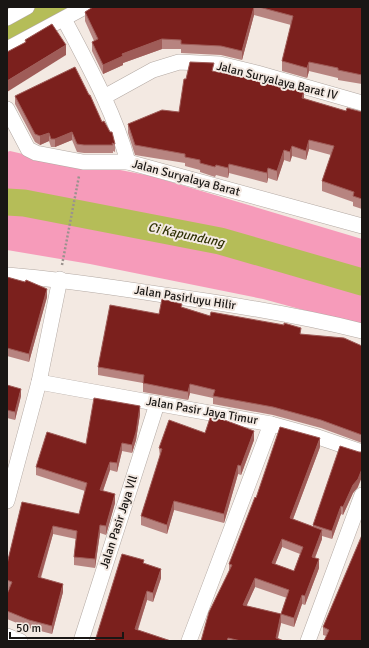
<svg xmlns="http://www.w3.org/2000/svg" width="369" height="648" font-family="Signika,sans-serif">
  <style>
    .park { fill: #f69bba }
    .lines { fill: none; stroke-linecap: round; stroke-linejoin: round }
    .river { stroke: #b5bd58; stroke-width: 27 }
    .street-casing { stroke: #b3a9a3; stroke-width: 16 }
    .path { stroke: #9a928e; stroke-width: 2.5; stroke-dasharray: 2 2; stroke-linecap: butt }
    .street { stroke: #fff; stroke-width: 15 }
    .wall { fill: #b78480; fill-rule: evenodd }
    .shaded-wall { fill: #9f5c58 }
    .building { fill: #7b201d; stroke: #9f5c58; fill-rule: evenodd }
    .labels { text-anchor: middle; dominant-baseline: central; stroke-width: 4; stroke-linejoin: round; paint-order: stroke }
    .street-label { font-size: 12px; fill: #191614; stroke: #f3e9e2 }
    .water-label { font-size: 13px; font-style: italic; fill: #303206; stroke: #f3e9e2 }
  </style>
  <rect width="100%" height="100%" fill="#f3e9e2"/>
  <polygon class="park" points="10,151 66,164 115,169 151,176 362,239 362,326 263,299 90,264 7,250 7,152"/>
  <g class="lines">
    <g class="river">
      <polyline points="7,35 35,16 53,7"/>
      <polyline points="7,202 24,203 220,241 362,282"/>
    </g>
    <g class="street-casing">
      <g id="street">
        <polyline points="7,18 27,7"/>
        <path d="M 64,19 C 88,65 114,111 128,162"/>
        <polyline points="7,49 85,7"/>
        <polyline points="104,97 153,70 179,62 220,64 257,73 362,103"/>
        <polyline points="7,109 28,149 36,153 83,162 128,162 362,226"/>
        <path d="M 7,275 C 60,279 112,287 164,295 C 231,304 297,315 362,331"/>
        <polyline points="39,382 271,424 318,437 362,452"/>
        <polyline points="7,501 39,382 60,279"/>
        <polyline points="7,636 20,641"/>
        <polyline points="81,641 157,404"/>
        <polyline points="189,641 271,424"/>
        <polyline points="308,641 362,495"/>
      </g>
    </g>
    <polyline class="path" points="62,265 79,176"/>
    <use href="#street" class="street"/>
  </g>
  <g class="wall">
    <polygon points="93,7 362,7 362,84 338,80 338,78 309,71 307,78 282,71 282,61 291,25 254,15 242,60 221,55 181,53 181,49 162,49 123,63 123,65 103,74 92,51 92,42 94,41 85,21 85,12"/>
    <polygon points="214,72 346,111 362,112 362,209 353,206 353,202 322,191 322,181 331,155 309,149 306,160 292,156 290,162 284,160 277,181 268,178 267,183 229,173 228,178 216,175 215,177 200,172 200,170 185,166 185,163 135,155 128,133 128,124 179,112 186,79"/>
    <polygon points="15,96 102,122 115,144 115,152 113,151 113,153 84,153 77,152 72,140 55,147 51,147 49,141 40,145 35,142 15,104"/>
    <polygon points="7,277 47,297 29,362 7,356"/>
    <polygon points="182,307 210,316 362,346 362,443 321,428 273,415 213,404 213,398 190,393 188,400 143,392 143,383 98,375 98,367 159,314"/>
    <polygon points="7,385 21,396 15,420 7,418"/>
    <polygon points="140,414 136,440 132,453 122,451 117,472 110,470 103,491 115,503 106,535 100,533 95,568 74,565 74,557 76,539 53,534 41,578 63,592 52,634 29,628 7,619 7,594 9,589 7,589 7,564 22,502 79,514 85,491 36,475 36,467 86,444"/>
    <polygon points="205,433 254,440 241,475 238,474 224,523 174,510 167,534 141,525 141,516 160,457 159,448"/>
    <path d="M 320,447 L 293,519 L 313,527 L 313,525 L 359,452 L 358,487 L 353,493 L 343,515 L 341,514 L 332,539 L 322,536 L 322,539 L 315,558 L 319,568 L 305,605 L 302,604 L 294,627 L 281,623 L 278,638 L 284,641 L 201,641 L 229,572 L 229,564 L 256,498 ZM 282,547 L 300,554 L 294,571 L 275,564 ZM 255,587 L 287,598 L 281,614 L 246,606 Z"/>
    <polygon points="144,564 161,578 153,602 147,600 138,630 95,641"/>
    <polygon points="323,627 362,641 326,636 323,635"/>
  </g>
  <g class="shaded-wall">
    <polygon points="254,7 254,15 242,60 242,51"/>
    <polygon points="162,39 162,49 123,63 123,65 103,74 103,65 122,54"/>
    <polygon points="66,45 66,55 7,92 7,81"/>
    <polygon points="309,62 309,71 307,78 307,68"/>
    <polygon points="304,91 304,101 302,98"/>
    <rect x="7" y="119" width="1" height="11"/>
    <polygon points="72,132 72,140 55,147 55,139"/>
    <polygon points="49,133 49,141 40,145 40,136"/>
    <polygon points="309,140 309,149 306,160 306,151"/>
    <polygon points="292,146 292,156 290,162 290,152"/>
    <polygon points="284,150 284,160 277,181 277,171"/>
    <polygon points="229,164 229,173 228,178 228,168"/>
    <polygon points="268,168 268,178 267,183 267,173"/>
    <polygon points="47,289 47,297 29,362 29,354"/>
    <polygon points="190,384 190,393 188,400 188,392"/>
    <polygon points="21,389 21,396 15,420 15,412"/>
    <polygon points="140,406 140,414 136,440 132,453 132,445"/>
    <polygon points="254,431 254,440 241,475 241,466"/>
    <polygon points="320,438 320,447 290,527 290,518"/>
    <polygon points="122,443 122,451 117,472 117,463"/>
    <polygon points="110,462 110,470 100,499 100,490"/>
    <polygon points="238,465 238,474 224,523 224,514"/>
    <polygon points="362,469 362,477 358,487 353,493 343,515 343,507 353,485"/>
    <polygon points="115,494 115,503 106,535 106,526"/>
    <polygon points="174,501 174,510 167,534 167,525"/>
    <polygon points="341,506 341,514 332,539 332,531"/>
    <polygon points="100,525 100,533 95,568 95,559"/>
    <polygon points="53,526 53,534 38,586 38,577"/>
    <polygon points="322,530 322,539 312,565 312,557"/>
    <polygon points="282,539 282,547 272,572 272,563"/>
    <polygon points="319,559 319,568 305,605 305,596"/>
    <polygon points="161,569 161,578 153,602 153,593"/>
    <polygon points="255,578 255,587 243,614 243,605"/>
    <polygon points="63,584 63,592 52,634 52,626"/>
    <polygon points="147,591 147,600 135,638 135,629"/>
    <polygon points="302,595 302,604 294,627 294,618"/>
    <polygon points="281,614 281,623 277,641 276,638"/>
  </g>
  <g class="building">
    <polygon points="93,7 254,7 242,51 221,46 181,44 181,40 162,39 122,54 123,56 103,65 92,42 98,39 85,12"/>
    <polygon points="259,7 362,7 362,75 338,70 338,68 309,62 307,68 282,61 293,16"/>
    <polygon points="52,24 66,45 7,81 7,52 26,42 25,40"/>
    <polygon points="190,62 214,63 212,71 236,75 304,91 302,98 346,111 347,108 362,112 362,199 353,196 354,192 322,181 334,146 309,140 306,151 292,146 290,152 284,150 277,171 268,168 267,173 229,164 228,168 216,165 215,167 200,163 200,160 185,157 185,154 135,145 128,124 162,110 179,112 184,79 186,79"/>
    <polygon points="75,67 89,95 90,95 102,122 104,121 110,132 112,132 115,144 112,143 113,145 84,145 77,144 72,132 55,139 51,139 49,133 40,136 35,134 15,96"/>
    <polygon points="7,277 25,282 26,280 47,289 29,354 7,348"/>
    <polygon points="162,299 182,304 181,307 210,316 211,312 284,325 284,323 301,328 300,334 344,338 362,346 362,435 321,420 273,407 213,396 215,390 190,384 188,392 143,383 144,375 98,367 110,305 159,314"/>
    <polygon points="7,385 21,389 15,412 7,410"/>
    <polygon points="94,398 140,406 136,432 132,445 122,443 117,463 110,462 100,490 115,494 106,526 100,525 95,559 74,557 77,531 53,526 38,577 63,584 52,626 29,620 7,611 7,594 12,582 7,580 7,564 22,502 79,514 87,483 36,467 47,432 86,444"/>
    <polygon points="211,415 254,431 241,466 238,465 224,514 174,501 167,525 141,516 162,449 159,448 169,420 205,433"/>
    <path d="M 280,427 L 320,438 L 290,518 L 322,530 L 312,557 L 319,559 L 305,596 L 302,595 L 294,618 L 281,614 L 276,638 L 284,641 L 241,641 L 228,638 L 227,641 L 201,641 L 209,612 L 232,565 L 229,564 L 255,497 L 256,498 ZM 282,539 L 303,547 L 294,571 L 272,563 ZM 255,578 L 289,590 L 281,614 L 243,605 Z"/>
    <polygon points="340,446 359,452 362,452 362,469 358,479 353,485 343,507 341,506 332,531 313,525"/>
    <polygon points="362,535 362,641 324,641 329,630 323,627"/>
    <polygon points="122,554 144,560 143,563 161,569 153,593 147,591 135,629 171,641 95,641"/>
  </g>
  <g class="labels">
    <g class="street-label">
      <text transform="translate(277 81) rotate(14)">Jalan Suryalaya Barat IV</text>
      <text transform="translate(186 178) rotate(15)">Jalan Suryalaya Barat</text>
      <text transform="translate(185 298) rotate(9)">Jalan Pasirluyu Hilir</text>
      <text transform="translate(202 411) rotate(10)">Jalan Pasir Jaya Timur</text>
      <text transform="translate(119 522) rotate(-72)">Jalan Pasir Jaya Vll</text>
    </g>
    <g class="water-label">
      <text transform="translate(186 235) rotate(12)">Ci Kapundung</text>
    </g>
  </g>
  <rect width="369" height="648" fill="none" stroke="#191614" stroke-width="16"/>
  <path d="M10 632v6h113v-6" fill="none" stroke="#191614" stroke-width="2"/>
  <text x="16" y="632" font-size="12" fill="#191614" stroke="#f3e9e2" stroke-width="3" paint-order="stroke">50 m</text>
</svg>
